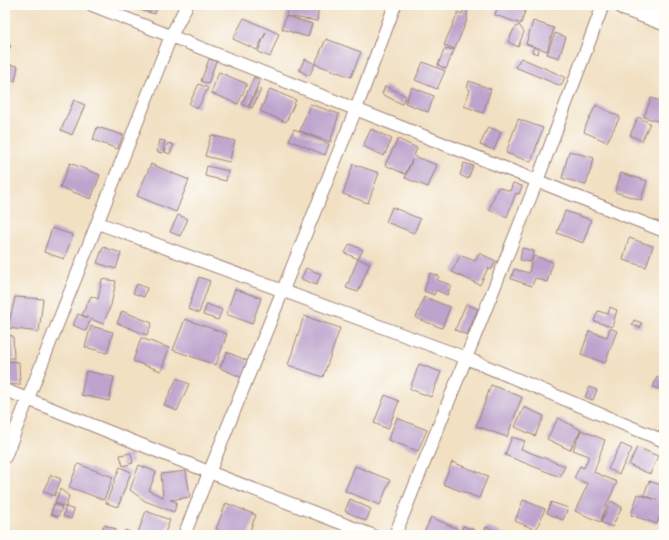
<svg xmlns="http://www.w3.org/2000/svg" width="669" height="540" font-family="'Shantell Sans',sans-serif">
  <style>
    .building { fill: #bda4ce }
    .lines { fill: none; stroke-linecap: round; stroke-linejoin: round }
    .street-casing { stroke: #9e8076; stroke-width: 14 }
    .highway-casing { stroke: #9e8076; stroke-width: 24 }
    .street { stroke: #fff; stroke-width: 12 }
    .highway { stroke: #fff; stroke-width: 22 }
  </style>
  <rect width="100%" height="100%" fill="#fdfcf7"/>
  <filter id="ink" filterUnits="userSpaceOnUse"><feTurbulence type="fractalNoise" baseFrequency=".025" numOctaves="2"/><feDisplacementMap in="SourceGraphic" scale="8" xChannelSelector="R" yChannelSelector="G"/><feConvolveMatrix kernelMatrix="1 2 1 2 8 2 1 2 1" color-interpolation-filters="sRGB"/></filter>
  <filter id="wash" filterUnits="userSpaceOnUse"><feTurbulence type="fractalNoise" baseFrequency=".012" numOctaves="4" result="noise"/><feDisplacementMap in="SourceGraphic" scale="16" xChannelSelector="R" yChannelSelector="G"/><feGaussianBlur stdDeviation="0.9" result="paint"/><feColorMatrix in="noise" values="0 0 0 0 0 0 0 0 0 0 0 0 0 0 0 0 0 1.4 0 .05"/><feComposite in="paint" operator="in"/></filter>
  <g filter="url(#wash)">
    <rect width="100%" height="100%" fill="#f1e0c2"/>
    <g id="blocks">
      <g class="building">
        <polygon points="137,5 158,5 155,14 136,9"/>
        <polygon points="288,5 319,5 317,21 286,16 312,24 308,37 282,29 286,16"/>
        <polygon points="498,5 527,5 521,24 495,15"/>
        <polygon points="468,6 467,20 446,69 438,65 444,50 454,49 444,45 458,12 462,14 464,8"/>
        <polygon points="244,18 279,34 270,57 258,52 266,32 257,50 233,39"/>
        <polygon points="533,21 554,28 547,51 526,44"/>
        <polygon points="519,25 524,32 518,47 508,42 514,29"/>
        <polygon points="555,33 566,37 559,58 547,54"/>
        <polygon points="326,39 361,52 351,77 315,64"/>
        <polygon points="5,42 11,46 5,56"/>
        <polygon points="534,47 539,50 538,54 532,52"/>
        <polygon points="521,58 565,77 561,86 515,67"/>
        <polygon points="209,59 216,61 208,84 201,81"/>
        <polygon points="305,59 315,64 309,76 299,70"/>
        <polygon points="423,62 445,71 437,89 415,80"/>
        <polygon points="5,64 18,66 15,81 5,80"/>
        <polygon points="219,72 247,84 238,104 211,93"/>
        <polygon points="254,77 260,80 248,107 242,104"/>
        <polygon points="469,81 491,89 483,113 464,106 470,90 467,88"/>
        <polygon points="199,84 208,88 198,108 189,104"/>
        <polygon points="385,86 406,96 402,104 382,94"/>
        <polygon points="412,87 434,96 428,112 405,103"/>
        <polygon points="258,88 261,90 252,108 249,107"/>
        <polygon points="270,89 296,100 286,122 260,111"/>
        <polygon points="651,98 664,102 664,123 644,117"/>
        <polygon points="74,100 85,105 72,135 61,130"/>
        <polygon points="310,104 339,114 330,142 300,131"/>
        <polygon points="596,105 620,117 607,142 584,132 586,125"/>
        <polygon points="638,117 650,123 642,141 630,135"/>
        <polygon points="518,119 543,128 531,162 506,153"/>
        <polygon points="97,127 123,135 118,149 93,140"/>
        <polygon points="488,127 501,132 494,150 480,145"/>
        <polygon points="294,129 329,144 325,155 289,140"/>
        <polygon points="371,129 392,139 384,156 363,146"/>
        <polygon points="211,135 235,141 229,162 205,156"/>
        <polygon points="398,139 417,148 414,156 437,165 428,187 405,178 412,160 405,174 385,165"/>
        <polygon points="159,140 165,141 163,153 157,152"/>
        <polygon points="168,143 174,145 170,154 165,152"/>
        <polygon points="569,151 594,158 586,185 562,178"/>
        <polygon points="70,163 100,175 91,199 60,187"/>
        <polygon points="464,163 473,166 468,179 460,175"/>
        <polygon points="151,164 189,180 176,212 137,196"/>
        <polygon points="353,164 379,173 368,203 343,194"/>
        <polygon points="207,166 228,171 226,181 205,176"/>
        <polygon points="621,173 647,181 641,200 615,192"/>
        <polygon points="513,183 522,186 519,194 516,193 507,217 489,210 498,187 510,191"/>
        <polygon points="392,207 420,219 414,233 386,222"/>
        <polygon points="565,211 591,220 583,243 557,233"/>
        <polygon points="178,215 188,219 180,236 170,232"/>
        <polygon points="52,228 73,235 64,259 44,252"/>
        <polygon points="629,238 653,246 646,267 623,260"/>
        <polygon points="350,244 363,250 358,259 345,253"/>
        <polygon points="103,247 121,253 116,269 97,263"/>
        <polygon points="522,248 534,251 531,262 534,256 553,262 547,282 535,278 532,286 511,279 514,269 529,273 531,262 520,260"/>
        <polygon points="479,253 496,261 491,270 488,268 480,285 452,272 460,255 475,261"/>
        <polygon points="358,259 370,263 358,292 346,288"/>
        <polygon points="306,268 321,274 316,285 301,279"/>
        <polygon points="430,273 439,276 437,280 451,285 447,295 436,290 434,295 424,291"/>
        <polygon points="199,277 210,281 199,313 188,309"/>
        <polygon points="102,279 116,281 111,305 103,324 91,319 86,331 73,325 78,314 88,318 82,315 91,296 98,299"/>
        <polygon points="137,284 147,288 144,297 133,293"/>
        <polygon points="235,289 261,298 252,324 226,314"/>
        <polygon points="15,297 43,299 39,332 8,328"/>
        <polygon points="424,297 450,307 442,328 416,318"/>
        <polygon points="207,304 222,310 218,320 203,315"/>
        <polygon points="466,304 478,309 467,335 455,330"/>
        <polygon points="610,307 617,310 612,327 594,321 598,311 608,314"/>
        <polygon points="122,311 152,323 147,335 117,323"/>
        <polygon points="304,316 340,328 323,377 288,365"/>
        <polygon points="185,319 227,334 216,365 173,350"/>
        <polygon points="634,320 642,323 640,328 632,325"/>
        <polygon points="91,326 113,332 107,353 85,347"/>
        <polygon points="610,328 617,331 605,363 581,354 589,331 607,337"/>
        <polygon points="5,335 13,336 14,358 5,358"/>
        <polygon points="141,338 169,348 161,371 133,361"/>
        <polygon points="227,352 250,362 243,378 220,368"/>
        <polygon points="5,361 19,362 20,385 5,384"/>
        <polygon points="419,364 441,372 431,397 410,389"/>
        <polygon points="86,371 114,377 109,401 81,395"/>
        <polygon points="657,377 664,379 664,384 662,390 653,387"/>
        <polygon points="177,378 189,384 177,411 164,405"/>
        <polygon points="491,385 522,397 507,437 476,426"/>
        <polygon points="589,387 597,390 593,400 585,397"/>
        <polygon points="385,395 399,401 388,429 374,423"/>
        <polygon points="524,407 544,416 535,436 515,427"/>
        <polygon points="397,418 427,430 418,451 388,440"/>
        <polygon points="558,418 581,430 570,450 547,439"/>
        <polygon points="581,430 605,440 594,472 617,482 604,511 601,522 611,501 622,507 612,527 575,511 588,484 574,478 580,466 584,468 589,456 573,450"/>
        <polygon points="512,437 525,441 521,449 565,466 560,477 505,455"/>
        <polygon points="621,444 632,449 619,474 608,469"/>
        <polygon points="637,447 658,456 650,474 629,465"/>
        <polygon points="131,453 133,463 123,466 120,455"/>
        <polygon points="452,462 488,476 479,498 443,484"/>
        <polygon points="78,464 113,477 104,500 69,487"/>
        <polygon points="139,465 156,472 149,491 163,497 161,474 186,471 190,497 170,500 177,502 174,512 145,501 130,490"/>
        <polygon points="355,466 390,480 380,505 345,491"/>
        <polygon points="120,467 131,472 118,507 106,503"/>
        <polygon points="51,475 61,479 54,496 43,491"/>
        <polygon points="649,481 664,486 664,504 657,524 631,515 638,494 657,500 644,495"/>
        <polygon points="60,489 69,496 66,507 55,503"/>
        <polygon points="350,499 371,509 366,521 345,511"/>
        <polygon points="523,500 545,509 536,530 515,521"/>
        <polygon points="551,502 568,508 563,520 547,513"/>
        <polygon points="226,503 256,515 248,535 232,535 216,529"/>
        <polygon points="54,504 62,507 58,517 51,514"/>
        <polygon points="66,507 74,510 71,519 63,516"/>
        <polygon points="146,511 170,520 164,535 137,535"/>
        <polygon points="431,517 458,529 455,535 423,535"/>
        <polygon points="104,525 116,529 114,535 109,535 110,533 102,530"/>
        <polygon points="463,526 475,530 473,535 460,535"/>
        <polygon points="486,527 508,535 483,535"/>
        <polygon points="125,530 133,533 132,535 123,535"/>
      </g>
    </g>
  </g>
  <g filter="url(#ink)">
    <use href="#blocks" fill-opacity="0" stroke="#9e8076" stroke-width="1"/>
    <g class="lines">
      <g class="street-casing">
        <g id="street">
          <polyline points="92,5 664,231"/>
          <polyline points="98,223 466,358 664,441"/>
          <polyline points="5,390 209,472 372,535"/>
          <polyline points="5,457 171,36 187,5"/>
          <polyline points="184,535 356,109 395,5"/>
          <polyline points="395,535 537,181 603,5"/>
        </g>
      </g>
      <g class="highway-casing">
        <polyline id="highway" points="626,5 664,19"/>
      </g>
      <use href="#street" class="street"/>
      <use href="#highway" class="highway"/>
    </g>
  </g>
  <rect width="669" height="540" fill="none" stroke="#fdfcf7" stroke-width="20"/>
</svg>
